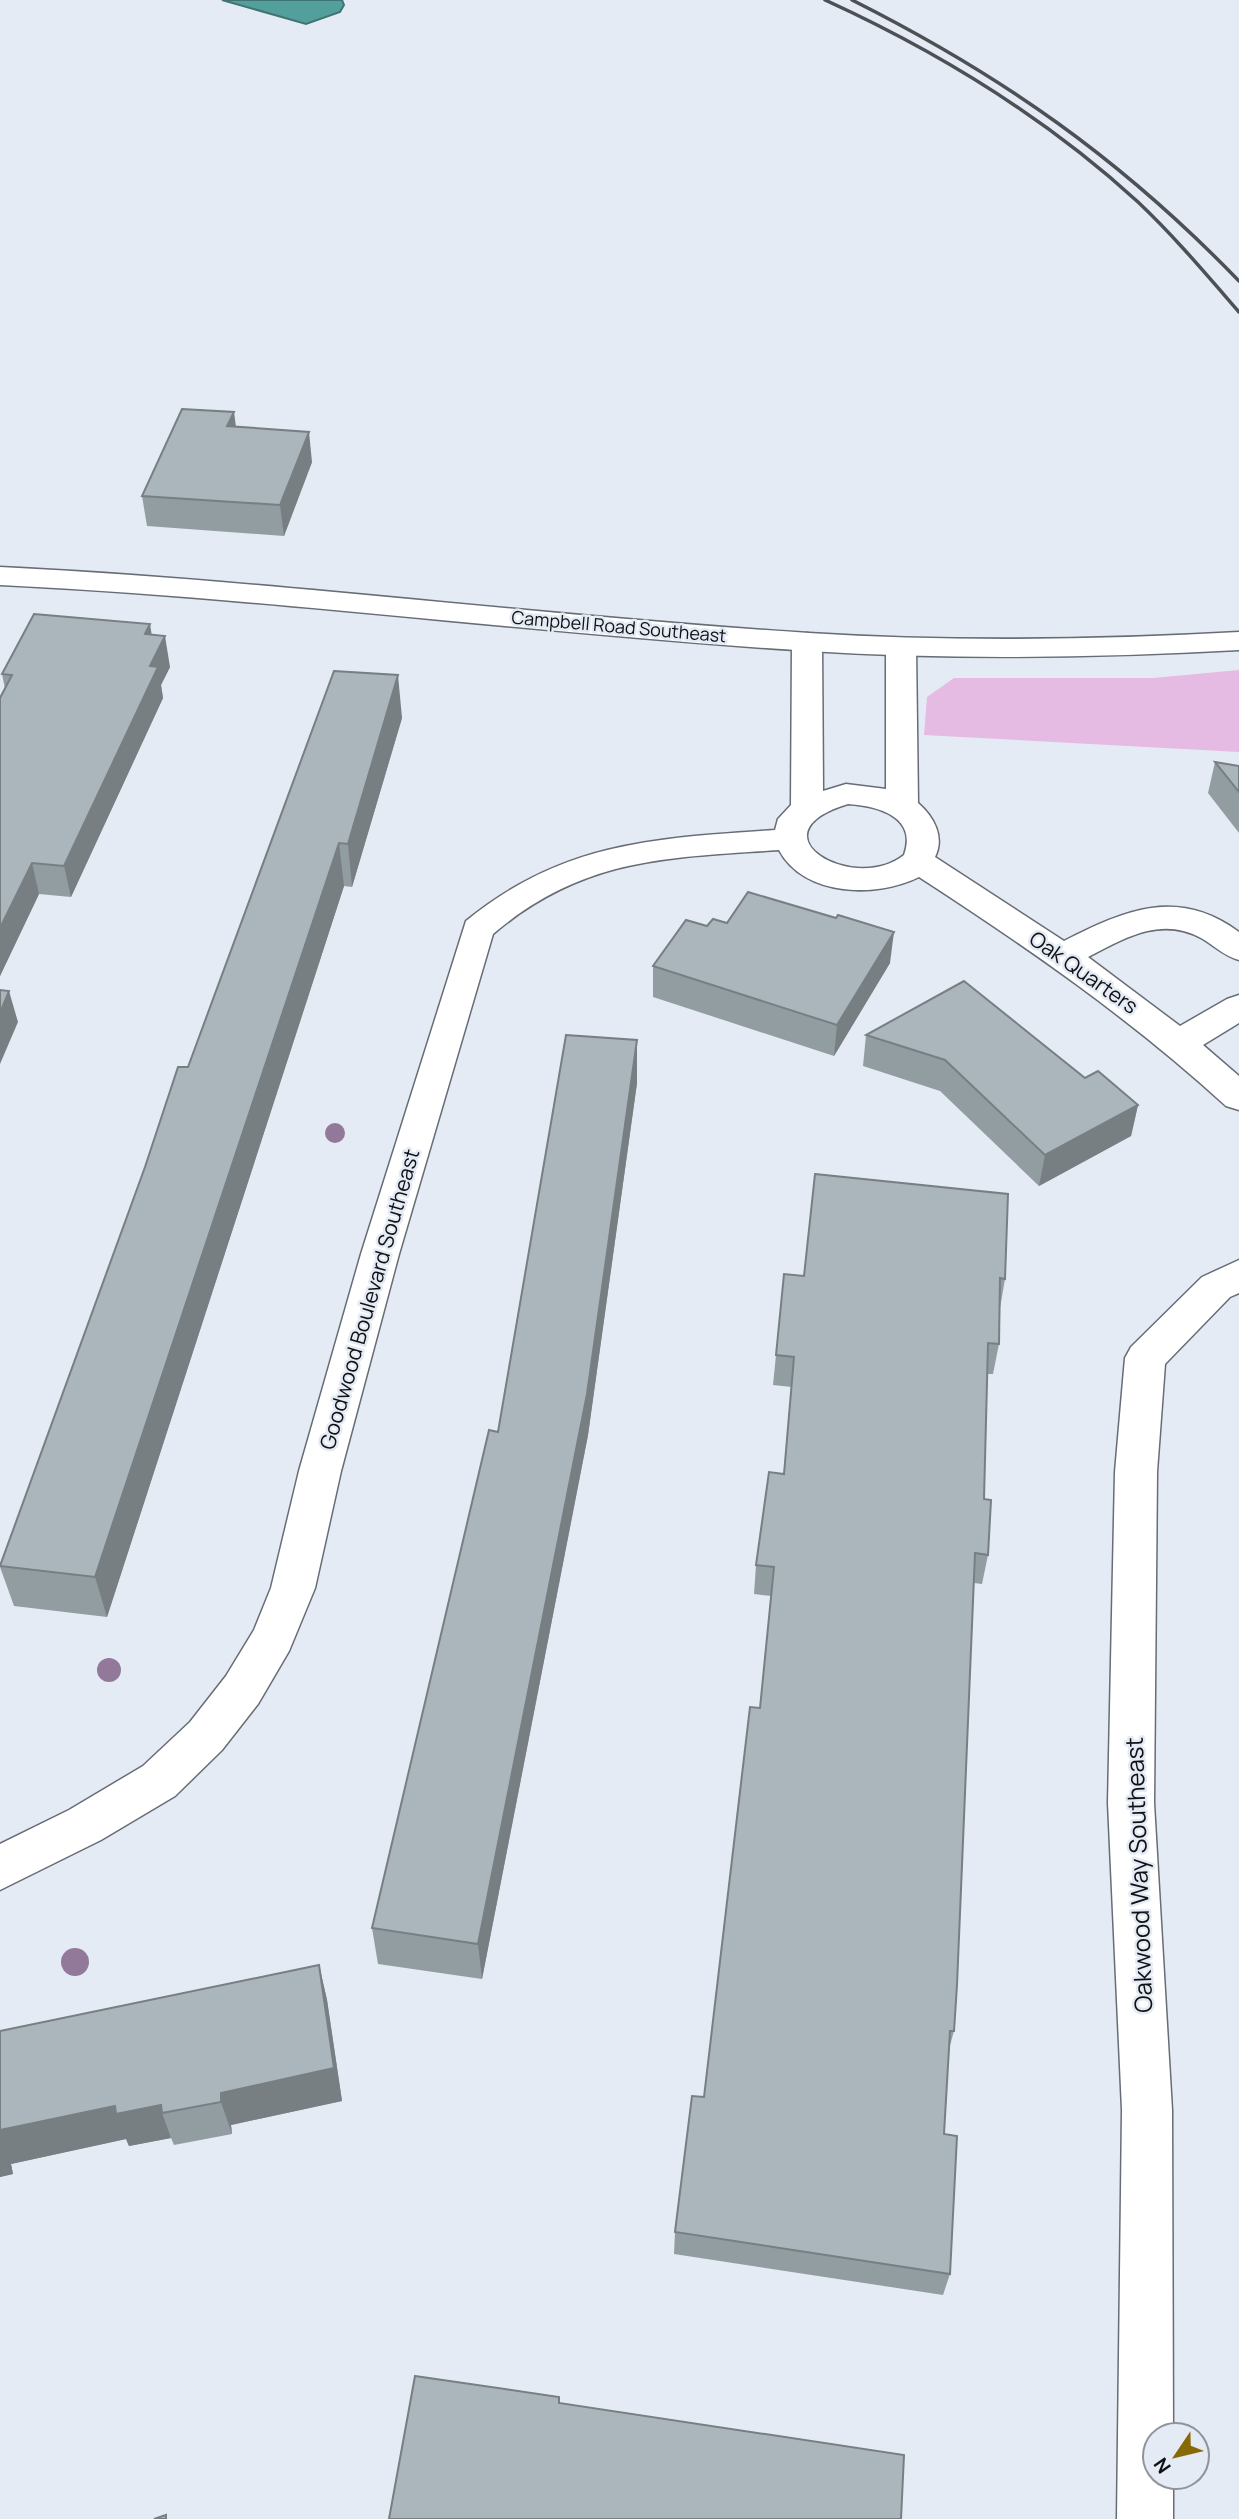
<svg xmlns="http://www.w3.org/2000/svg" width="1239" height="2519" font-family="Manrope,sans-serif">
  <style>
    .green { fill: #e5bae3 }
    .water { fill: #539f9b; stroke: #3f7473; stroke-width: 2 }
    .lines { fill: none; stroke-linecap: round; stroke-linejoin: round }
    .street-casing { stroke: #676d75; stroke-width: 3 }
    .secondary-casing { stroke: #676d75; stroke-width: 3 }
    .street { fill: #fff; fill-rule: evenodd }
    .secondary { fill: #fff; fill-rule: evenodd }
    .rail { stroke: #4d5055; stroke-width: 3.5 }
    .tree { fill: #927999 }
    .wall { fill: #929da1 }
    .shaded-wall { fill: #777f83 }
    .building { fill: #aab6bb; stroke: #777f83; stroke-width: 2 }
    .labels { text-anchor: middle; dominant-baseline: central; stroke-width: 5; stroke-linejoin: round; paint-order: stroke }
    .far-street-label { font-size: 18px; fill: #0f1115; stroke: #e5ebf4 }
    .street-label { font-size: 21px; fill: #0f1115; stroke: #e5ebf4 }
    .near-street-label { font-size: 24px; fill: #0f1115; stroke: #e5ebf4 }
  </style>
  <rect width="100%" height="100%" fill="#e5ebf4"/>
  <polygon class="green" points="1239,670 1239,752 924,735 927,697 954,678 1153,678"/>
  <polygon class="water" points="222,0 342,0 344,5 340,12 306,24"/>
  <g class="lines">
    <g class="street-casing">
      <g id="street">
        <path d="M 807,633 L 818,636 L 822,642 L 823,791 L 846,784 L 886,789 L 886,647 L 890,641 L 901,638 L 912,641 L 916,647 L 918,803 C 934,817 945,837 935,857 L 1064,941 C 1125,910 1178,887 1239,932 L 1239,960 C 1224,956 1215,946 1201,938 C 1161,916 1125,938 1088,957 L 1180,1026 L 1227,999 L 1239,995 L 1239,1023 L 1203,1045 L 1239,1076 L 1239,1110 L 1226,1106 C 1131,1019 1027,947 919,877 C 877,898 804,897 779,850 C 667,858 584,857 493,934 L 399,1254 L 341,1471 L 315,1588 L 289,1651 L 258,1704 L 222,1750 L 175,1796 L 101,1840 L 0,1890 L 0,1844 L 69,1810 L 143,1766 L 190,1722 L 226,1676 L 254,1630 L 271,1588 L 299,1471 L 361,1254 L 466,921 C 562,842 656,838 775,830 L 778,819 L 791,805 L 792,642 L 796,636 ZM 848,804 C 877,806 918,816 904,855 C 854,895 749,834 848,804 Z"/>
        <polygon points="1239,1260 1239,1293 1230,1297 1165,1364 1157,1472 1154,1803 1172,2110 1173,2435 1155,2435 1155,2477 1173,2477 1173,2519 1117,2519 1122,2110 1108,1803 1115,1472 1125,1358 1131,1347 1202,1277"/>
      </g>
    </g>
    <g class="secondary-casing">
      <path id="secondary" d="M 0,567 C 270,580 539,616 809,633 C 952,642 1096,640 1239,632 L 1239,650 C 1096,658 952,660 809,651 C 539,634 270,598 0,585 Z"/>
    </g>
    <use href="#street" class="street"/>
    <use href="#secondary" class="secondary"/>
    <g class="rail">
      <path d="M 825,0 C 939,52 1045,117 1138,202 C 1174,236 1206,274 1239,312"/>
      <path d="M 852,0 C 1003,76 1121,159 1239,281"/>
    </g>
  </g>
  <g class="tree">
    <circle cx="335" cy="1133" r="10"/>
    <circle cx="109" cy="1670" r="12"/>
    <circle cx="75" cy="1962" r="14"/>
  </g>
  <g class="wall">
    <polygon points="312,462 284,536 147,526 142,496"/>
    <polygon points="152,635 170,667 161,685 163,698 71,897 39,894 0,976 0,698 5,689 2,674"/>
    <polygon points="402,718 352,887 344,886 107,1617 14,1606 0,1567 0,1564 188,1067"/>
    <polygon points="1215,762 1239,766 1239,833 1208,793"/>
    <polygon points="727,923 890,963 834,1056 653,997 653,966 707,926"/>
    <polygon points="866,1035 1085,1078 1138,1105 1131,1136 1039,1186 940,1091 863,1066"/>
    <polygon points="637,1040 637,1083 588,1435 482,1979 378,1964 372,1928 498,1432"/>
    <polygon points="804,1276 1005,1279 1000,1308 999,1344 993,1374 987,1374 984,1499 988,1555 982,1584 974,1583 954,2031 949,2049 944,2134 950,2274 943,2295 674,2254 675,2232 704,2097 760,1708 771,1596 754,1594 756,1565 784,1474 792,1387 773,1385 776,1355"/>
    <polygon points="319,1965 327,2000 342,2101 231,2125 232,2134 174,2145 171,2138 129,2146 126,2139 11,2164 13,2174 0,2177 0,2031"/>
  </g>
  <g class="shaded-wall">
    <polygon points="234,412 238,442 227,426"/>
    <polygon points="309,432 312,462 284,536 280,505"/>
    <polygon points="150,624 155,655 165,636 170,667 161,685 163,698 71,897 64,866 145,634"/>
    <polygon points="398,675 402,718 352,887 348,844"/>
    <polygon points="339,843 344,886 107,1617 95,1577"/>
    <polygon points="32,863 39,894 0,976 0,928"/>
    <polygon points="894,932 890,963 834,1056 837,1025"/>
    <polygon points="9,991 18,1022 0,1064 0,1013"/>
    <polygon points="637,1040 637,1083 588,1435 482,1979 478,1944"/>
    <polygon points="1138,1105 1131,1136 1039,1186 1045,1155"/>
    <polygon points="319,1965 327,2000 342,2101 231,2125 232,2134 221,2102 221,2093"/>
    <polygon points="161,2105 162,2113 171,2138 129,2146 126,2139 11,2164 13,2174 0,2177 0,2130 115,2106"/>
  </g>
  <g class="building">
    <polygon points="182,409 234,412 227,426 309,432 280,505 142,496"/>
    <polygon points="34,614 150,624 145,634 165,636 150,666 158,667 64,866 32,863 0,928 0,698 12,675 2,674"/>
    <polygon points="334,671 398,675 348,844 339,843 95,1577 0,1566 145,1167 178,1067 188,1067"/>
    <polygon points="1215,762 1239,766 1239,792"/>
    <polygon points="748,892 836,918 838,915 894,932 837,1025 653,966 686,920 707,926 713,919 727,923"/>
    <polygon points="964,981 1085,1078 1098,1071 1138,1105 1045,1155 945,1060 866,1035"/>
    <polygon points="0,990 9,991 0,1013"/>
    <polygon points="566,1035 637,1040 587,1394 478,1944 372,1928 489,1430 498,1432"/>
    <polygon points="815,1174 1008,1194 1005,1279 1000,1278 999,1344 988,1343 984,1499 991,1500 988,1555 975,1553 957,1985 954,2031 950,2031 944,2134 957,2136 950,2274 675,2232 692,2096 704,2097 750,1707 760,1708 774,1567 756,1565 769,1472 784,1474 794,1357 776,1355 784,1274 804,1276"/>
    <polygon points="319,1965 334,2068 221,2093 221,2102 162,2113 161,2105 116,2114 115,2106 0,2130 0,2031"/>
    <polygon points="415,2376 559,2397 559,2403 904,2455 901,2519 389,2519"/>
    <polygon points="166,2515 166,2519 154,2519"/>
  </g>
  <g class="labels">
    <g class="far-street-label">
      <text transform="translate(619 626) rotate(5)">Campbell Road Southeast</text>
    </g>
    <g class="street-label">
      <text transform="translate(1084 972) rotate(35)">Oak Quarters</text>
      <text transform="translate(369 1299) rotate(-74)">Goodwood Boulevard Southeast</text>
    </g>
    <g class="near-street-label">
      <text transform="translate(1138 1875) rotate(-92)">Oakwood Way Southeast</text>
    </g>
  </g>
  <g transform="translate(1176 2456) rotate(235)"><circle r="33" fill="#e5ebf4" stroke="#8f949b" stroke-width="2"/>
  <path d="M0-5L12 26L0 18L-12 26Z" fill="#876a07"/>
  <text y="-10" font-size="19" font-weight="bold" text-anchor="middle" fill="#0f1115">N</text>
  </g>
</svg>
